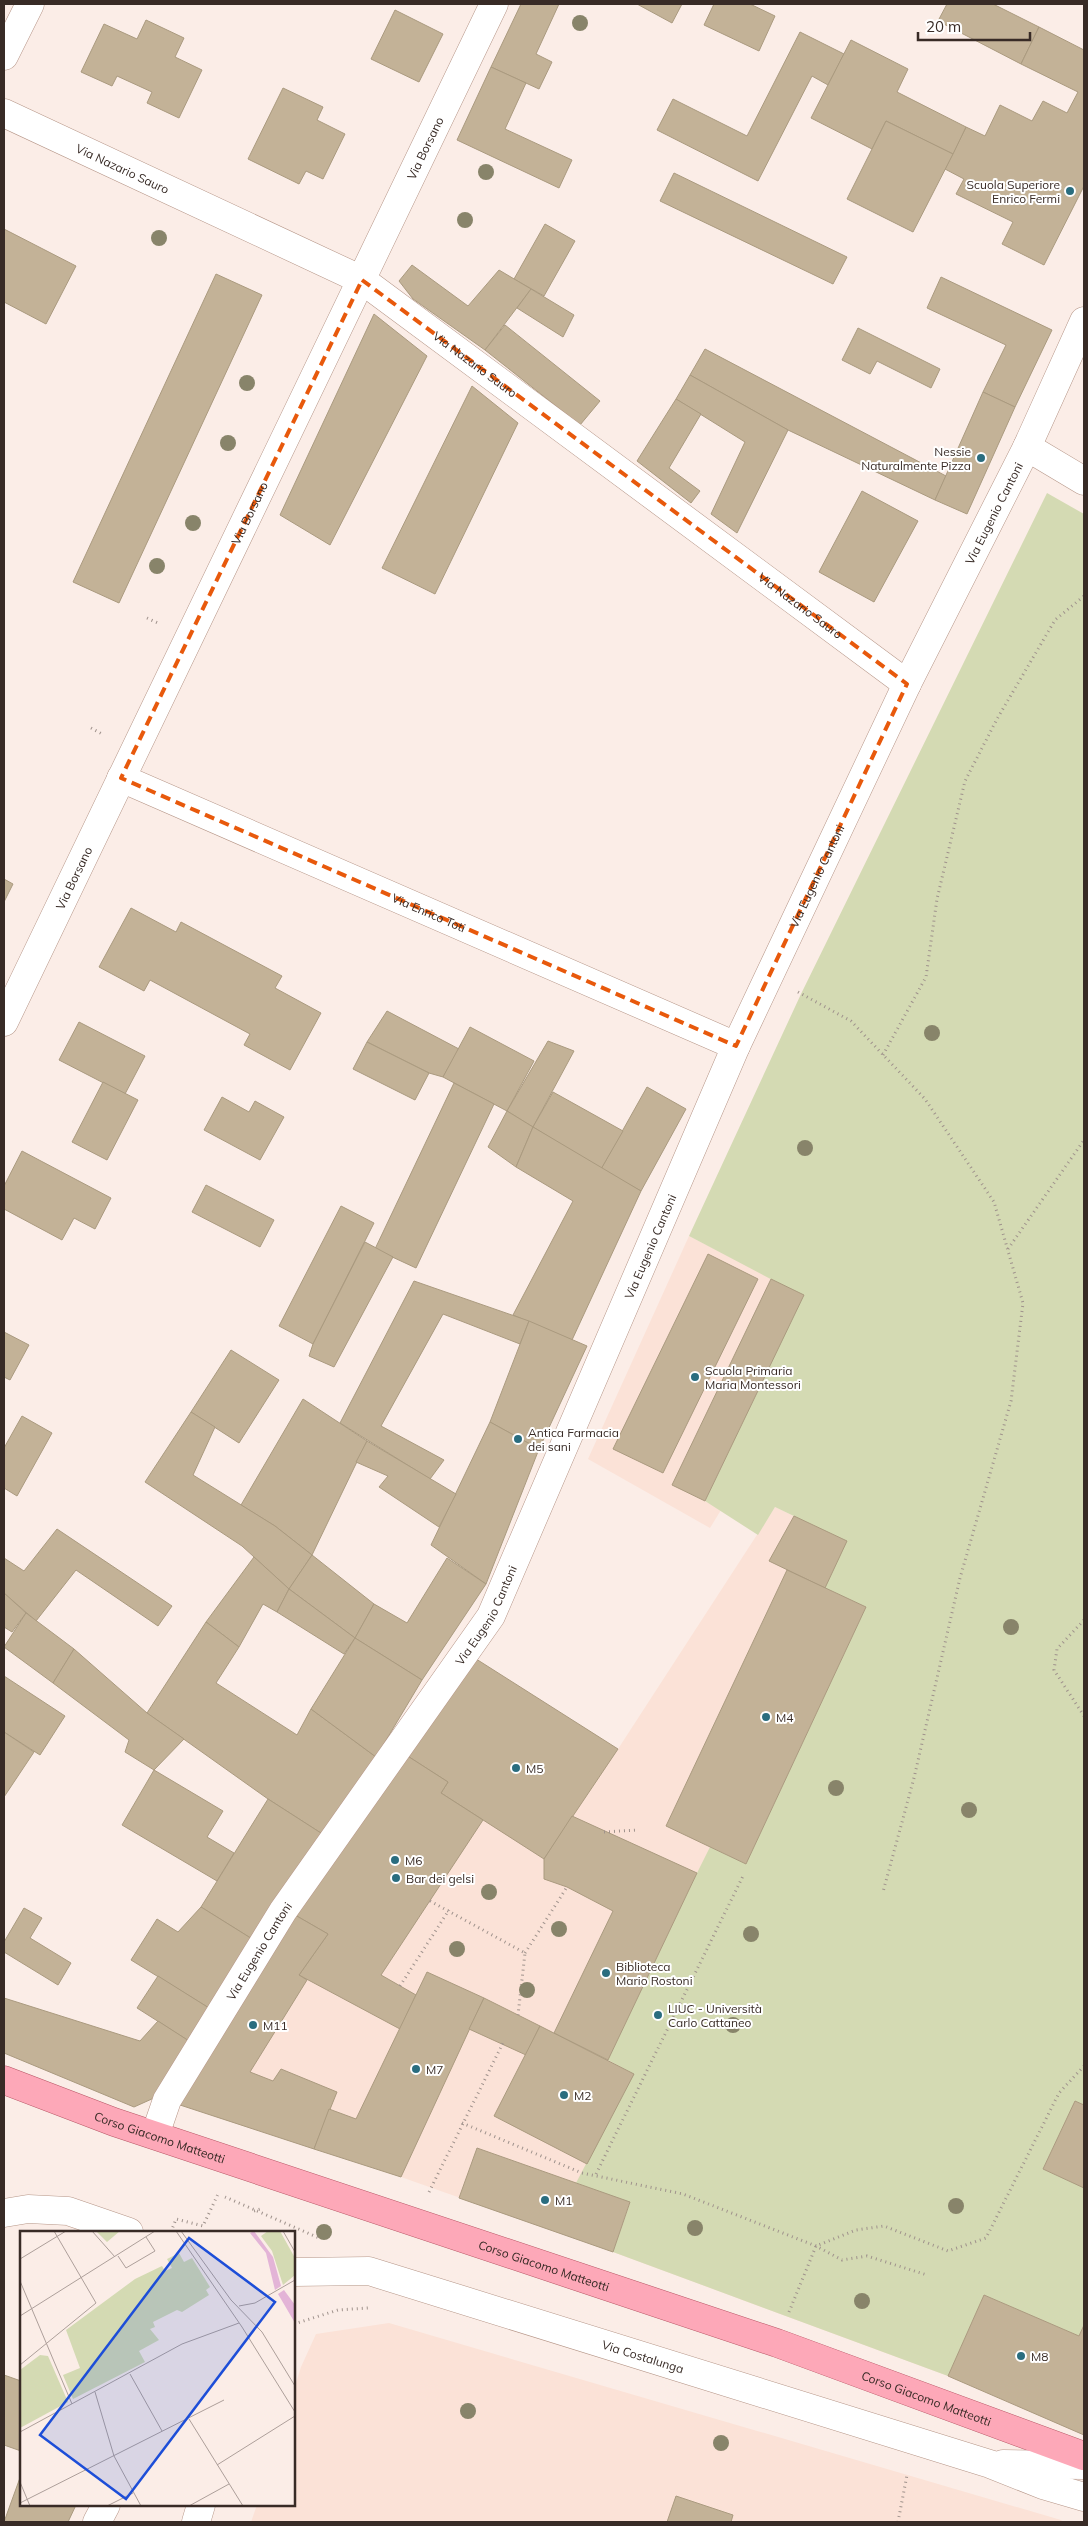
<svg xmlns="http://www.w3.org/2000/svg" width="1088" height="2526" font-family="Mulish,sans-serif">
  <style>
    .built { fill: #fbe2d7 }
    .green { fill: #d4dab3 }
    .building { fill: #c3b297; stroke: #aa9a7f }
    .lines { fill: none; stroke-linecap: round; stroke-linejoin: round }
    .minor-casing { stroke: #b69688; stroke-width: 29 }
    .major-casing { stroke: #b75766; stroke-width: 29 }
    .path { stroke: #9f928c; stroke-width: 3; stroke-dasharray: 1 4; stroke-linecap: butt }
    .minor { stroke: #fff; stroke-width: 28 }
    .major { stroke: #fda8b8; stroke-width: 28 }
    .tree { fill: #88846a }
    .marked { fill: none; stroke: #e8590c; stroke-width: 4; stroke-dasharray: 10 6; stroke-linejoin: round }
    .poi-dot { fill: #2a6d7f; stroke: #fff; stroke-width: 2 }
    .labels { text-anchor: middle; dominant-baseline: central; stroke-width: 4; stroke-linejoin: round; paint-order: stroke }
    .street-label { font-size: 12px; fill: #382b26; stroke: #fff }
    .poi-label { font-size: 12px; fill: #382b26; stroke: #fff; text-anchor: start }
    .inset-road { fill: none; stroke: #ad9f9a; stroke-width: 1 }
    .view { fill: #1d4ed8; fill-opacity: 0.15; stroke: #1d4ed8; stroke-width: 2.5 }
    .inset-edge { fill: none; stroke: #382b26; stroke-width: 2.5 }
  </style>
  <rect width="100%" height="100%" fill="#fbede7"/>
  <g class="built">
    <polygon points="689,1236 804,1295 705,1501 721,1510 710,1528 588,1459"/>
    <polygon points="775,1507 847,1541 866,1607 746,1864 1084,1927 1084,2435 948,2376 613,2252 401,2177 177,2104 473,1657 618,1749"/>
    <polygon points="389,2323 1061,2520 1063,2522 251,2522 257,2505 294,2505 294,2389 301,2367 316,2334"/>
  </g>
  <polygon class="green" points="1047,493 1084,514 1084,2105 1075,2101 1043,2169 1084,2188 1084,2325 1079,2336 984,2295 948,2376 613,2252 630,2203 576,2183 633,2074 608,2060 697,1873 710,1847 746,1864 866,1607 825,1588 846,1541 775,1507 758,1535 705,1501 803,1296 689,1236 801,994"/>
  <g class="building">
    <polygon points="521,4 559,4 536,54 552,62 539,89 491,67"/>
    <polygon points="637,4 682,4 672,23"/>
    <polygon points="714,4 750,4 775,16 759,51 704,25"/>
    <polygon points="947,4 993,4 1039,27 1021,64 938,21"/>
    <polygon points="395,10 443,34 419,82 371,59"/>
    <polygon points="146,20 184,38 175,57 202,70 179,118 147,103 152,92 117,76 112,86 81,72 104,24 137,39"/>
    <polygon points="1039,27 1084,50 1084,186 1044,265 1002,244 1013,222 956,194 964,179 945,169 966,127 985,136 1000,105 1032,121 1043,101 1067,113 1078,92 1021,64"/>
    <polygon points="800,32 844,54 828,85 812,76 758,181 657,130 673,99 747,136"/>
    <polygon points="851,40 908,69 897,92 966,127 953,154 886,121 872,149 811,118"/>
    <polygon points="491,67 526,83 505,129 572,160 559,188 457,140"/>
    <polygon points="283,88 323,107 317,120 345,134 323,179 306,171 299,184 248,159"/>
    <polygon points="886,121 953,154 913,232 847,199"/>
    <polygon points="674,173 847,257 833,284 660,201"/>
    <polygon points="545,224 575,241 544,296 514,279"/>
    <polygon points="4,229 76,266 46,324 4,302"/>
    <polygon points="412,265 468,306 499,270 531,289 485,350 413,299 399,281"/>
    <polygon points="216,274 262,295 119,603 73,582"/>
    <polygon points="941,277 1052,330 1015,407 983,392 1006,345 927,308"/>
    <polygon points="531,289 574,315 563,337 517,308"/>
    <polygon points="374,314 427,356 330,545 280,515"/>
    <polygon points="505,325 600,401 580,425 485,350"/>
    <polygon points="858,328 940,369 931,388 877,361 870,374 842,360"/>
    <polygon points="705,349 946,476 935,500 788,430 690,375"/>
    <polygon points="690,375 788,430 737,533 711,514 745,442 676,399"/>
    <polygon points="472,386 518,423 435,594 382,568"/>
    <polygon points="983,392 1015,407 967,514 935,500"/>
    <polygon points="676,399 701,414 669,468 700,491 691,503 637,461"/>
    <polygon points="862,491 918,521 874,602 819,572"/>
    <polygon points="4,879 13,884 4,902"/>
    <polygon points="131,908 176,932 181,922 282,976 275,988 321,1013 290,1070 244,1045 250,1034 150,980 144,991 99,967"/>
    <polygon points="387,1011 459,1049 443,1077 429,1073 367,1042"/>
    <polygon points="79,1022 145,1056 125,1094 59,1060"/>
    <polygon points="470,1027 534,1061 507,1111 443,1077"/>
    <polygon points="548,1041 574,1051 533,1127 507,1111"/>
    <polygon points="367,1042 429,1073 415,1100 353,1069"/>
    <polygon points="103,1082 138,1100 107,1160 72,1142"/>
    <polygon points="454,1083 494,1104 416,1268 375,1249"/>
    <polygon points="647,1087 686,1109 641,1191 601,1169"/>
    <polygon points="553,1092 623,1131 601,1169 533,1127"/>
    <polygon points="222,1097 249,1112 255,1101 284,1117 260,1160 204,1130"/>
    <polygon points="507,1111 533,1127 516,1167 488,1147"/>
    <polygon points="533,1127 641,1191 572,1340 513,1315 573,1201 516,1167"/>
    <polygon points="22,1151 111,1198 95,1229 74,1218 62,1240 4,1209 4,1186"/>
    <polygon points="206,1185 274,1220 260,1247 192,1212"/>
    <polygon points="341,1206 374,1223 313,1344 279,1326"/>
    <polygon points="365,1242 393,1257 334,1367 309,1356 313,1344"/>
    <polygon points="708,1254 758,1279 663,1473 613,1449"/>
    <polygon points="771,1279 804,1295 705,1501 672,1485"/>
    <polygon points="414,1281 529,1321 520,1344 443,1314 381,1426 444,1460 430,1479 340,1423"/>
    <polygon points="529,1321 587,1346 539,1449 490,1422"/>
    <polygon points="4,1332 29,1345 10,1380 4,1377"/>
    <polygon points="231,1350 279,1380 239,1443 191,1412"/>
    <polygon points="303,1399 367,1441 312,1555 275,1526 241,1505"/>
    <polygon points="191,1412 215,1427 193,1475 275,1526 312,1555 289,1589 242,1546 145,1482"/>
    <polygon points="22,1416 52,1433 17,1496 4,1488 4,1448"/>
    <polygon points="490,1422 539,1449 486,1584 431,1545"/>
    <polygon points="367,1441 456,1494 439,1527 379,1487 388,1476 356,1462"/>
    <polygon points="794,1516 847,1541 825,1588 769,1561"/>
    <polygon points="57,1529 172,1606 158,1626 76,1570 36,1621 4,1593 4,1558 24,1571"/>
    <polygon points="312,1555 374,1604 355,1638 289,1589"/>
    <polygon points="254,1557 289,1589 277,1612 263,1604 239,1647 206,1622"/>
    <polygon points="447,1558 486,1584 422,1680 355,1638 374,1604 407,1623"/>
    <polygon points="787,1570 866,1607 746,1864 666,1826"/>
    <polygon points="289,1589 355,1638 344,1654 277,1612"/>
    <polygon points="4,1593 26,1613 12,1632 4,1627"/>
    <polygon points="26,1613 74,1649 53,1683 4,1647"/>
    <polygon points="206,1622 239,1647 216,1683 297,1735 311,1709 376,1757 324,1835 268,1799 147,1713"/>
    <polygon points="355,1638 422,1680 376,1757 311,1709"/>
    <polygon points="74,1649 147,1713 184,1739 154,1770 125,1752 129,1740 53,1683"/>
    <polygon points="473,1657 618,1749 544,1859 441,1793 448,1782 406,1755"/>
    <polygon points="4,1676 65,1716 40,1755 4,1732"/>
    <polygon points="4,1732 34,1752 4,1797"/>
    <polygon points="406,1755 448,1782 441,1793 483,1820 381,1975 416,1995 400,2029 299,1975 328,1934 295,1915"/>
    <polygon points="154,1770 223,1811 207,1837 234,1853 217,1881 122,1825"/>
    <polygon points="268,1799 324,1835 257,1942 201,1907"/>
    <polygon points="572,1816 697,1873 608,2060 554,2033 613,1911 567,1887 544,1879 544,1859"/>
    <polygon points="201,1907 257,1942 209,2008 131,1960 157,1919 178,1932"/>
    <polygon points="24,1908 42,1918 30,1938 71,1963 58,1985 4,1952 4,1942"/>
    <polygon points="295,1915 328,1934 299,1975 307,1980 250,2072 273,2081 281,2069 337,2092 314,2149 177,2104"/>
    <polygon points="427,1972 484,1998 401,2177 314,2149 329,2109 356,2119"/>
    <polygon points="158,1976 209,2008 189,2041 137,2008"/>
    <polygon points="4,1998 140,2041 158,2021 189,2041 154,2098 134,2107 4,2053"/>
    <polygon points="484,1998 540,2026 526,2055 469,2029"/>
    <polygon points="540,2026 634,2074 587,2164 494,2116"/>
    <polygon points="1075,2101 1084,2105 1084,2188 1043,2169"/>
    <polygon points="477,2148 630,2202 613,2252 459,2198"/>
    <polygon points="984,2295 1079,2336 1084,2325 1084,2435 948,2376"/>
    <polygon points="4,2375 21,2381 21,2451 4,2445"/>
    <polygon points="21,2475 21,2505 76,2505 68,2522 4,2522"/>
    <polygon points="676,2496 733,2515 731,2522 667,2522"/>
  </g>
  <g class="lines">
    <g class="minor-casing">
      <g id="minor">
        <polyline points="4,56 30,4"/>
        <path id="s1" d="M 4,113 L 362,280 L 907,684"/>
        <polyline points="1027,447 1084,481"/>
        <path id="s2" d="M 121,778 L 736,1046"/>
        <path id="s3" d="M 4,1022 L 494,4"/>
        <path id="s4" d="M 155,2135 L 167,2100 L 283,1911 L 491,1616 L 736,1046 L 907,684 L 1027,447 L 1084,321"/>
        <polyline points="4,2213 28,2209 68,2211 129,2232"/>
        <path id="s5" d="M 294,2272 L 369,2271 L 990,2464 L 1043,2485 L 1084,2497"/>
        <polyline points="1003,2464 1084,2465"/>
        <polyline points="97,2522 106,2505"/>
        <polyline points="196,2522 201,2505"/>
      </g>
    </g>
    <g class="major-casing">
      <g id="major">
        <path id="s6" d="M 4,2080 L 114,2122 L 777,2343 L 1084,2456"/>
      </g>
    </g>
    <g class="path">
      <polyline points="147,618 160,624"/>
      <polyline points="91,728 104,735"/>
      <polyline points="798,992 851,1021 925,1099 994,1202 1023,1303 1011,1401 960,1578 914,1778 883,1892"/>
      <polyline points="883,1055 926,977 937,899 965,781 997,719 1055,620 1084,596"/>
      <polyline points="1008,1249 1084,1140"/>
      <polyline points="1084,1620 1057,1649 1054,1670 1084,1716"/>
      <polyline points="604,1832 637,1830"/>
      <polyline points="430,1901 525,1953 518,2015"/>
      <polyline points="525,1953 567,1887"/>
      <polyline points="400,1986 449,1910"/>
      <polyline points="462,2123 582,2173 683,2194 816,2246 842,2260 867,2256 927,2275"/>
      <polyline points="596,2174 743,1876"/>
      <polyline points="429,2192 503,2043"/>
      <polyline points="225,2197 319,2238"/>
      <polyline points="254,2211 263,2208"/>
      <polyline points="171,2232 176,2219 203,2226 218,2194"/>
      <polyline points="789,2312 816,2246 856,2230 884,2226 948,2251 986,2238 1059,2093 1084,2066"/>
      <polyline points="294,2324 338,2310 368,2308"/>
      <polyline points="898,2522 907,2475"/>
    </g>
    <use href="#minor" class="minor"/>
    <use href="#major" class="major"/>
  </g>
  <g class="tree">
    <circle cx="580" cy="23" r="8"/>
    <circle cx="486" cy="172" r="8"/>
    <circle cx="465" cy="220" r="8"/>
    <circle cx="159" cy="238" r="8"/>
    <circle cx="247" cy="383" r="8"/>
    <circle cx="228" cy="443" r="8"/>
    <circle cx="193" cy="523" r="8"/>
    <circle cx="157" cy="566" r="8"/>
    <circle cx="932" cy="1033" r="8"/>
    <circle cx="805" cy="1148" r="8"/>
    <circle cx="1011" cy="1627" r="8"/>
    <circle cx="836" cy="1788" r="8"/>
    <circle cx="969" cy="1810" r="8"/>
    <circle cx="489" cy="1892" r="8"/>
    <circle cx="559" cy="1929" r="8"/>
    <circle cx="751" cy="1934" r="8"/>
    <circle cx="457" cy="1949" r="8"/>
    <circle cx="527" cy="1990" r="8"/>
    <circle cx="733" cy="2025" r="8"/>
    <circle cx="956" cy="2206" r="8"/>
    <circle cx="695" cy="2228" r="8"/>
    <circle cx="324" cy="2232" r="8"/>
    <circle cx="862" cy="2301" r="8"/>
    <circle cx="468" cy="2411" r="8"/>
    <circle cx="721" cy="2443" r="8"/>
  </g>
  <path class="marked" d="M 362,280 L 907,684 L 736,1046 L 121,778 Z"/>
  <g class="poi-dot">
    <circle cx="1070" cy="191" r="5"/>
    <circle cx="981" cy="458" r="5"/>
    <circle cx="695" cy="1377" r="5"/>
    <circle cx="518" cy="1439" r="5"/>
    <circle cx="766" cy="1717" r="5"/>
    <circle cx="516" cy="1768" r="5"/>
    <circle cx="395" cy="1860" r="5"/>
    <circle cx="396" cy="1878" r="5"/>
    <circle cx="606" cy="1973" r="5"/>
    <circle cx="658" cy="2015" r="5"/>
    <circle cx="253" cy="2025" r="5"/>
    <circle cx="416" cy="2069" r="5"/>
    <circle cx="564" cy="2095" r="5"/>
    <circle cx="545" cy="2200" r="5"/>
    <circle cx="1021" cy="2356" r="5"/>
  </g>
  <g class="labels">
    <g class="street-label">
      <text stroke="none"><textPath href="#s3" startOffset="970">Via Borsano</textPath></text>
      <text stroke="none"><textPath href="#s1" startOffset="131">Via Nazario Sauro</textPath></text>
      <text stroke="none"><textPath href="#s1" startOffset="536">Via Nazario Sauro</textPath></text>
      <text stroke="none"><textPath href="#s3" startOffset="565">Via Borsano</textPath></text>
      <text stroke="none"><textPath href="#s4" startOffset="1832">Via Eugenio Cantoni</textPath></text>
      <text stroke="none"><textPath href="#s1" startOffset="941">Via Nazario Sauro</textPath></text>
      <text stroke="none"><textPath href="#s4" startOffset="1428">Via Eugenio Cantoni</textPath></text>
      <text stroke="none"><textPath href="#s3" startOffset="160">Via Borsano</textPath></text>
      <text stroke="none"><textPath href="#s2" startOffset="336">Via Enrico Toti</textPath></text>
      <text stroke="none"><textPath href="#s4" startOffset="1022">Via Eugenio Cantoni</textPath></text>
      <text stroke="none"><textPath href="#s4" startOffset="618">Via Eugenio Cantoni</textPath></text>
      <text stroke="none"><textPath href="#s4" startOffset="212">Via Eugenio Cantoni</textPath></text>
      <text stroke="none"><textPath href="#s6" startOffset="166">Corso Giacomo Matteotti</textPath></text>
      <text stroke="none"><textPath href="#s6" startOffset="571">Corso Giacomo Matteotti</textPath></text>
      <text stroke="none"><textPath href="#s5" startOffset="362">Via Costalunga</textPath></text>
      <text stroke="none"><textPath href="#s6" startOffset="976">Corso Giacomo Matteotti</textPath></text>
    </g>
    <g class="poi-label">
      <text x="1060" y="184" text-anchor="end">Scuola Superiore<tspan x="1060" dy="14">Enrico Fermi</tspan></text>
      <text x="971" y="451" text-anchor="end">Nessie<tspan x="971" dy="14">Naturalmente Pizza</tspan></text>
      <text x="705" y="1370">Scuola Primaria<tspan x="705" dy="14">Maria Montessori</tspan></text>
      <text x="528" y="1432">Antica Farmacia<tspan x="528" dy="14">dei sani</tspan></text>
      <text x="776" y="1717">M4</text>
      <text x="526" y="1768">M5</text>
      <text x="405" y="1860">M6</text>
      <text x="406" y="1878">Bar dei gelsi</text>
      <text x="616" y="1966">Biblioteca<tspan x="616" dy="14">Mario Rostoni</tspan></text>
      <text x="668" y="2008">LIUC - Università<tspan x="668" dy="14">Carlo Cattaneo</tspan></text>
      <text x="263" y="2025">M11</text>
      <text x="426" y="2069">M7</text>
      <text x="574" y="2095">M2</text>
      <text x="555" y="2200">M1</text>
      <text x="1031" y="2356">M8</text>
    </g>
  </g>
  <g transform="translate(20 2231)">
    <rect width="275" height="275" fill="#fbede7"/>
    <path d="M 76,0 L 100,0 L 87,11 ZM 248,0 L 260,0 L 275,27 L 275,44 L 263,54 L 252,20 L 241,5 ZM 159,22 L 164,31 L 172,27 L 190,56 L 186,59 L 189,64 L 162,81 L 157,79 L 133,91 L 135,96 L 130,98 L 139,109 L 119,120 L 125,131 L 53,168 L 43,144 L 60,137 L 46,99 L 115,48 L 142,35 L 145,40 L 152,37 L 147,28 ZM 20,124 L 28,125 L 48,171 L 0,197 L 0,139 Z" fill="#d4dab3"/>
    <path d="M 234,0 L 253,26 L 261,55 L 255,59 L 246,22 L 230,2 ZM 264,59 L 275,74 L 275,92 L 258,63 Z" fill="#e3b4d7"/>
    <path class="inset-road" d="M 72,0 L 95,26M 156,0 L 222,96 L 275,181M 161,0 L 211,69 L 242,101 L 275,155M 263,0 L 275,21M 98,25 L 106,37 L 135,20 L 126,6M 0,28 L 46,0M 0,50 L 52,173M 219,75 L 235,72 L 275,49M 0,85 L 135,0M 0,134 L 76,72 L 34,0M 110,143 L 142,200M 75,161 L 94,225 L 121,275M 169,188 L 223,275M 0,201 L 162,113 L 219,92M 197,234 L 275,185M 0,251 L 10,275M 0,272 L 204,169M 87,275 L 113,262M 169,275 L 209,253"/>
    <path class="view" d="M 169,7 L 255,71 L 106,268 L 20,204 Z"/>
    <rect width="275" height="275" class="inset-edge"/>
  </g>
  <rect width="1088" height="2526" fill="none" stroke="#382b26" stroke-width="10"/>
  <path d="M918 32v8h112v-8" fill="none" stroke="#382b26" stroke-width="2.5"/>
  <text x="926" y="32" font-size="15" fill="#382b26" stroke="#ffffff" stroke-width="4" paint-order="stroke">20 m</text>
</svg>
